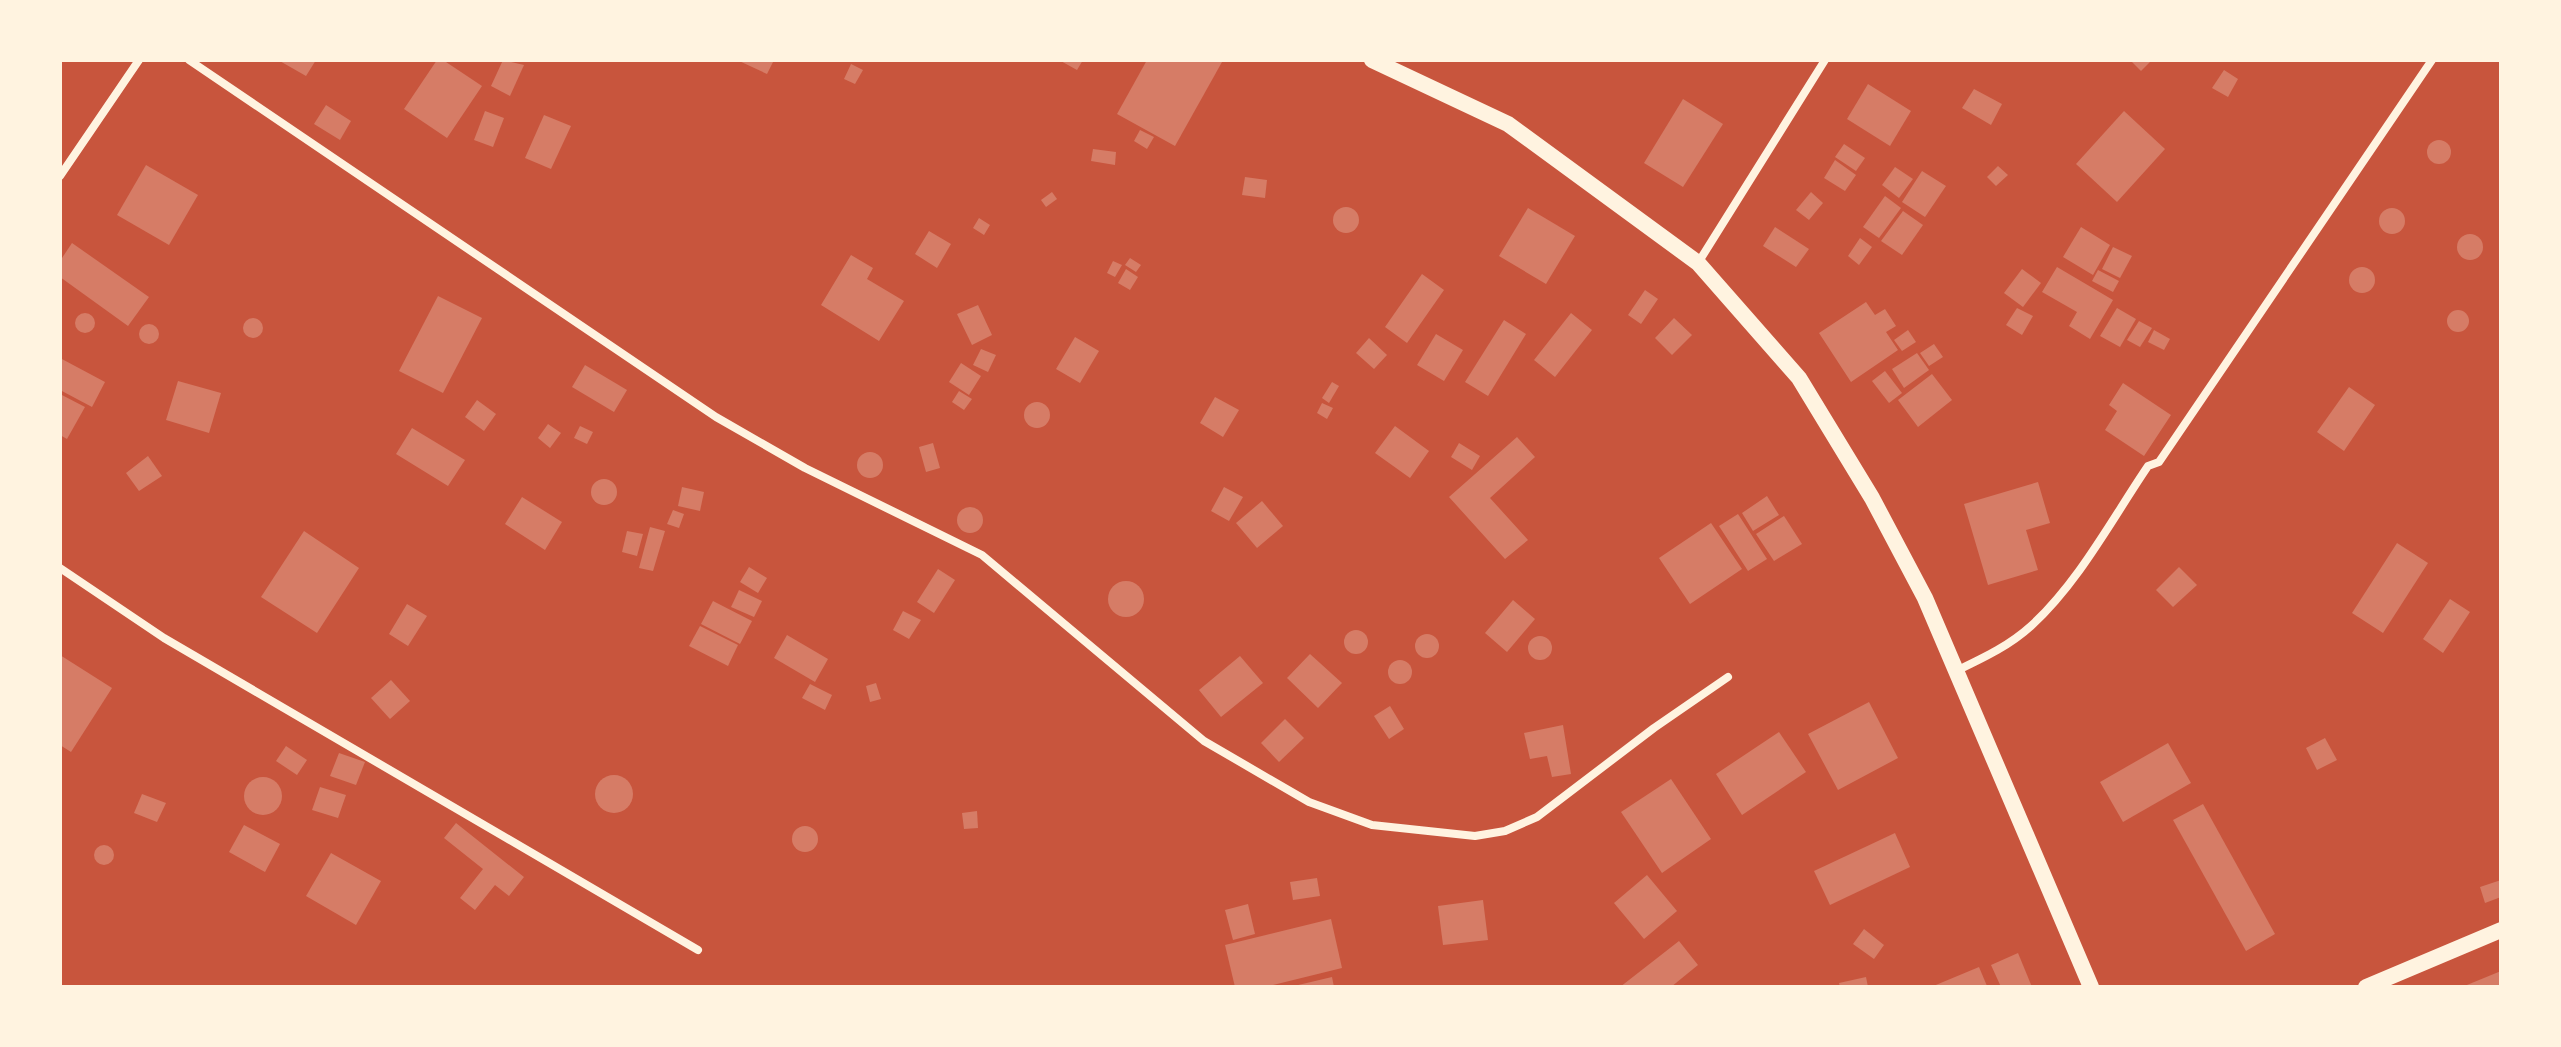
<svg xmlns="http://www.w3.org/2000/svg" width="2561" height="1047" font-family="Poppins,sans-serif">
  <style>
    .building { fill: #d67c66 }
    .lines { fill: none; stroke-linecap: round; stroke-linejoin: round }
    .minor { stroke: #fff3e0; stroke-width: 8 }
    .secondary { stroke: #fff3e0; stroke-width: 16 }
  </style>
  <rect width="100%" height="100%" fill="#c8553d"/>
  <g class="building">
    <polygon points="278,60 316,60 306,76"/>
    <polygon points="437,60 443,60 482,86 447,138 404,109"/>
    <polygon points="503,60 524,65 510,96 491,86"/>
    <polygon points="737,60 774,60 767,74"/>
    <polygon points="1059,60 1083,60 1077,70"/>
    <polygon points="1147,60 1222,62 1175,146 1117,114"/>
    <polygon points="2130,60 2152,60 2141,71"/>
    <polygon points="851,64 863,70 855,84 844,79"/>
    <polygon points="2224,70 2238,79 2228,97 2212,88"/>
    <polygon points="1868,84 1911,111 1890,146 1847,119"/>
    <polygon points="1974,89 2002,104 1991,125 1962,108"/>
    <polygon points="1683,99 1723,124 1683,187 1644,163"/>
    <polygon points="326,105 351,121 340,140 314,124"/>
    <polygon points="485,111 504,118 493,147 474,140"/>
    <polygon points="2124,111 2165,149 2117,202 2076,164"/>
    <polygon points="544,115 571,126 551,169 525,158"/>
    <polygon points="1140,130 1154,137 1147,149 1134,141"/>
    <circle cx="2439" cy="152" r="12"/>
    <polygon points="1844,144 1865,158 1856,171 1835,157"/>
    <polygon points="1093,149 1116,152 1115,165 1091,161"/>
    <polygon points="1835,160 1856,175 1845,191 1824,178"/>
    <polygon points="146,165 198,195 169,245 117,215"/>
    <polygon points="1998,166 2008,175 1996,186 1987,177"/>
    <polygon points="1895,167 1913,179 1899,198 1882,185"/>
    <polygon points="1922,171 1946,186 1925,217 1902,202"/>
    <polygon points="1245,177 1267,180 1265,198 1242,195"/>
    <polygon points="1052,192 1057,199 1046,207 1041,200"/>
    <polygon points="1811,192 1823,203 1809,220 1796,210"/>
    <polygon points="1885,196 1901,208 1879,238 1863,227"/>
    <circle cx="1346" cy="220" r="13"/>
    <polygon points="1528,208 1575,236 1546,284 1499,256"/>
    <circle cx="2392" cy="221" r="13"/>
    <polygon points="1903,211 1923,225 1902,255 1881,241"/>
    <polygon points="979,218 990,225 984,235 973,228"/>
    <polygon points="1775,227 1809,249 1796,267 1763,246"/>
    <polygon points="2081,227 2110,245 2093,275 2063,257"/>
    <polygon points="929,231 951,244 937,268 915,254"/>
    <circle cx="2470" cy="247" r="13"/>
    <polygon points="1860,238 1872,247 1859,265 1848,256"/>
    <polygon points="72,243 149,297 128,326 60,277 60,261"/>
    <polygon points="2113,247 2132,256 2120,278 2102,269"/>
    <polygon points="851,255 873,268 867,279 904,301 879,341 821,305"/>
    <polygon points="1130,258 1141,265 1136,272 1125,265"/>
    <polygon points="1113,261 1122,265 1115,277 1107,273"/>
    <polygon points="2057,267 2113,300 2090,339 2069,326 2077,312 2042,292"/>
    <circle cx="2362" cy="280" r="13"/>
    <polygon points="1126,269 1138,277 1130,290 1118,283"/>
    <polygon points="2022,269 2041,283 2023,307 2004,293"/>
    <polygon points="2098,270 2119,281 2113,292 2092,281"/>
    <polygon points="1422,274 1444,290 1407,343 1385,327"/>
    <polygon points="1645,290 1658,299 1641,324 1628,315"/>
    <polygon points="438,296 482,318 443,393 399,371"/>
    <polygon points="1866,302 1875,315 1885,309 1896,326 1886,332 1898,350 1851,382 1819,333"/>
    <polygon points="978,305 992,335 972,345 957,314"/>
    <polygon points="2017,308 2033,316 2022,335 2006,325"/>
    <polygon points="2117,308 2136,319 2120,347 2100,336"/>
    <circle cx="2458" cy="321" r="11"/>
    <polygon points="1571,313 1592,330 1555,377 1534,360"/>
    <circle cx="85" cy="323" r="10"/>
    <polygon points="1674,318 1692,335 1672,355 1655,338"/>
    <circle cx="253" cy="328" r="10"/>
    <polygon points="1504,320 1526,334 1488,396 1465,382"/>
    <polygon points="2139,321 2152,328 2140,347 2127,340"/>
    <circle cx="149" cy="334" r="10"/>
    <polygon points="1908,330 1916,342 1902,351 1894,340"/>
    <polygon points="2154,330 2170,339 2164,350 2148,342"/>
    <polygon points="1436,334 1463,350 1444,381 1417,365"/>
    <polygon points="1075,337 1099,351 1080,383 1056,369"/>
    <polygon points="1369,338 1387,355 1374,369 1356,353"/>
    <polygon points="1934,344 1943,357 1929,366 1920,353"/>
    <polygon points="981,349 996,355 988,372 973,365"/>
    <polygon points="1917,353 1929,370 1904,388 1892,369"/>
    <polygon points="60,358 105,382 92,407 60,390"/>
    <polygon points="961,363 981,376 969,395 949,382"/>
    <polygon points="585,365 627,390 614,412 572,387"/>
    <polygon points="1885,371 1902,393 1889,403 1872,381"/>
    <polygon points="1932,374 1952,400 1918,427 1898,400"/>
    <polygon points="178,381 221,393 209,433 166,420"/>
    <polygon points="1332,382 1339,386 1329,403 1322,398"/>
    <polygon points="2123,383 2171,415 2144,456 2105,430 2117,411 2109,405"/>
    <polygon points="2349,387 2375,405 2344,451 2317,432"/>
    <polygon points="959,391 972,399 964,410 952,402"/>
    <polygon points="60,394 85,407 67,439 60,435"/>
    <polygon points="1215,397 1239,410 1223,437 1200,423"/>
    <polygon points="477,400 496,414 484,431 465,417"/>
    <circle cx="1037" cy="415" r="13"/>
    <polygon points="1322,403 1333,408 1327,419 1317,413"/>
    <polygon points="548,424 561,433 550,448 538,438"/>
    <polygon points="580,426 593,432 587,444 574,438"/>
    <polygon points="1395,426 1429,451 1410,478 1375,453"/>
    <polygon points="412,428 465,460 448,486 396,454"/>
    <polygon points="1517,437 1535,457 1490,498 1528,540 1505,559 1449,497"/>
    <polygon points="933,443 940,468 926,472 919,447"/>
    <polygon points="1459,443 1480,456 1472,470 1451,457"/>
    <circle cx="870" cy="465" r="13"/>
    <polygon points="148,456 162,476 139,491 126,473"/>
    <circle cx="604" cy="492" r="13"/>
    <polygon points="2038,482 2050,523 2026,530 2038,570 1988,585 1964,504"/>
    <polygon points="682,487 704,492 700,511 678,506"/>
    <polygon points="1224,487 1243,497 1229,521 1211,511"/>
    <polygon points="1767,496 1779,515 1753,531 1742,513"/>
    <polygon points="522,497 562,522 545,550 505,524"/>
    <polygon points="1262,501 1283,526 1257,548 1236,523"/>
    <circle cx="970" cy="520" r="13"/>
    <polygon points="673,510 684,514 679,528 667,524"/>
    <polygon points="1738,514 1767,559 1748,571 1719,526"/>
    <polygon points="1784,516 1802,544 1774,561 1756,534"/>
    <polygon points="1711,523 1742,569 1690,604 1659,558"/>
    <polygon points="650,527 665,531 653,571 639,568"/>
    <polygon points="304,531 359,568 317,633 261,597"/>
    <polygon points="627,531 643,534 637,556 622,552"/>
    <polygon points="2397,543 2428,563 2383,633 2352,613"/>
    <polygon points="749,567 767,578 758,593 740,582"/>
    <polygon points="2179,567 2197,585 2173,607 2156,590"/>
    <polygon points="938,569 955,580 934,613 917,602"/>
    <circle cx="1126" cy="599" r="18"/>
    <polygon points="739,590 762,601 754,617 731,607"/>
    <polygon points="2450,599 2470,612 2443,653 2423,639"/>
    <polygon points="1513,600 1535,619 1507,652 1485,633"/>
    <polygon points="713,601 752,621 740,644 701,624"/>
    <polygon points="407,604 427,616 408,646 389,634"/>
    <polygon points="903,611 921,620 909,639 893,630"/>
    <polygon points="700,626 738,645 728,666 689,646"/>
    <circle cx="1356" cy="642" r="12"/>
    <circle cx="1427" cy="646" r="12"/>
    <polygon points="787,635 828,659 815,682 774,658"/>
    <circle cx="1540" cy="648" r="12"/>
    <polygon points="1310,654 1342,683 1318,708 1287,678"/>
    <polygon points="60,655 112,688 71,752 60,745"/>
    <polygon points="1240,656 1263,683 1221,717 1199,690"/>
    <circle cx="1400" cy="672" r="12"/>
    <polygon points="391,680 410,701 390,719 371,698"/>
    <polygon points="876,683 881,699 870,702 866,686"/>
    <polygon points="810,684 832,695 825,710 802,698"/>
    <polygon points="1869,702 1898,758 1838,790 1808,734"/>
    <polygon points="1390,706 1404,729 1389,739 1374,716"/>
    <polygon points="1285,719 1304,738 1279,762 1261,743"/>
    <polygon points="1563,725 1571,774 1552,777 1547,756 1530,759 1524,733"/>
    <polygon points="1779,732 1806,772 1742,815 1716,774"/>
    <polygon points="2325,738 2337,760 2317,770 2306,748"/>
    <polygon points="2168,743 2191,783 2123,822 2100,782"/>
    <polygon points="286,746 307,760 297,775 276,761"/>
    <polygon points="339,753 365,762 356,785 330,776"/>
    <circle cx="614" cy="794" r="19"/>
    <circle cx="263" cy="796" r="19"/>
    <polygon points="1671,779 1711,839 1662,873 1621,812"/>
    <polygon points="320,787 346,795 338,818 312,810"/>
    <polygon points="142,794 166,803 157,822 134,813"/>
    <polygon points="2203,804 2275,934 2246,951 2173,820"/>
    <polygon points="977,811 978,828 964,829 962,813"/>
    <polygon points="456,823 524,877 509,896 495,885 475,910 460,898 483,869 444,838"/>
    <polygon points="244,825 280,844 265,872 229,852"/>
    <circle cx="805" cy="839" r="13"/>
    <polygon points="1895,833 1910,867 1830,905 1814,871"/>
    <circle cx="104" cy="855" r="10"/>
    <polygon points="331,853 381,881 356,925 306,896"/>
    <polygon points="1647,875 1677,911 1644,939 1614,903"/>
    <polygon points="1317,878 1320,896 1293,900 1290,882"/>
    <polygon points="2501,880 2501,897 2485,903 2480,887"/>
    <polygon points="1483,900 1488,940 1443,945 1438,906"/>
    <polygon points="1248,904 1255,934 1233,940 1225,910"/>
    <polygon points="1331,919 1342,968 1265,987 1235,987 1225,945"/>
    <polygon points="1864,929 1884,945 1874,959 1853,944"/>
    <polygon points="1679,941 1698,965 1671,987 1620,987"/>
    <polygon points="2018,953 2032,987 2001,987 1991,965"/>
    <polygon points="1979,967 1987,986 1931,987"/>
    <polygon points="2501,971 2501,987 2462,987"/>
    <polygon points="1332,977 1334,987 1295,987 1294,986"/>
    <polygon points="1866,977 1868,987 1840,987 1839,983"/>
  </g>
  <g class="lines">
    <g class="minor">
      <polyline points="189,60 716,417 805,468 982,555 1204,741 1309,802 1372,825 1475,836 1505,831 1537,817 1654,728 1728,677"/>
      <polyline points="60,176 139,60"/>
      <polyline points="1698,263 1825,60"/>
      <polyline points="60,568 164,638 698,950"/>
      <path d="M 1956,671 C 1983,658 2009,646 2031,626 C 2079,582 2112,519 2148,466 L 2159,462 L 2432,60"/>
    </g>
    <g class="secondary">
      <polyline points="1372,60 1508,124 1698,263 1799,378 1872,498 1925,598 2091,987"/>
      <polyline points="2366,987 2501,930"/>
    </g>
  </g>
  <rect width="2561" height="1047" fill="none" stroke="#fff3e0" stroke-width="124"/>
</svg>
